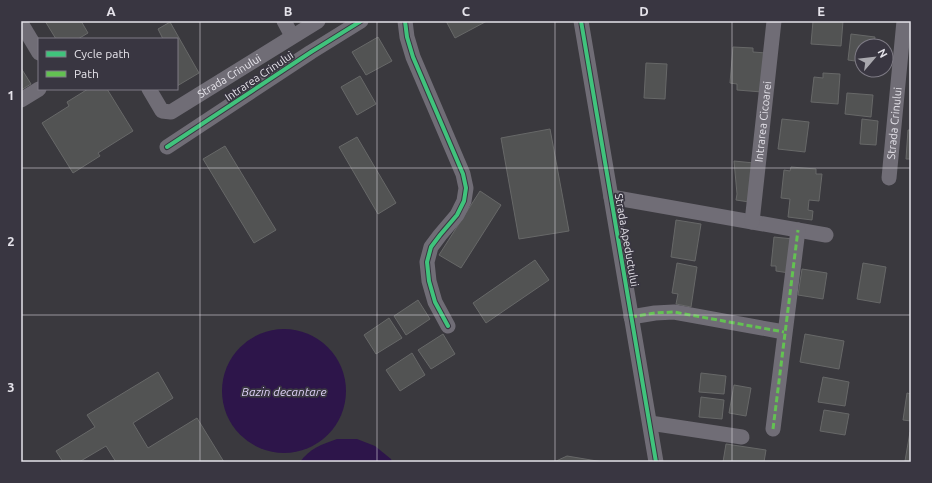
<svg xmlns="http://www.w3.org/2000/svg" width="932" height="483" font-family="Ubuntu,sans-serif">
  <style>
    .water { fill: #2d154a }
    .building { fill: #525353; stroke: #676868 }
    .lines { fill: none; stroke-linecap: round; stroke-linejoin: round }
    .minor { stroke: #706d76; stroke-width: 15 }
    .quiet { stroke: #63c152; stroke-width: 3; stroke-dasharray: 6 3; stroke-linecap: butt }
    .cycleway-casing { stroke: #393641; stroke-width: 6 }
    .cycleway { stroke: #40c37c; stroke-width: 4 }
    .grid { fill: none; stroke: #e5e3ea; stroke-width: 1; stroke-opacity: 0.55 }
    .labels { text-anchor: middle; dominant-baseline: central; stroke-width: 3.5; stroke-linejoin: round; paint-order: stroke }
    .street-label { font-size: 11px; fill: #e5e3ea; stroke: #393641 }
    .water-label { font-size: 12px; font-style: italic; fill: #ded1f7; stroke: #393641 }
    .neatline { fill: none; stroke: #e5e3ea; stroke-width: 1.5 }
    .grid-label { font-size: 13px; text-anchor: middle; font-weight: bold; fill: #e5e3ea }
  </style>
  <rect width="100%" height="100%" fill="#3a393e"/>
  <g class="water">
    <circle cx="284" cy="391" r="62"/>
    <path d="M 337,439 L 357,439 L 375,446 L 391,459 L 392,462 L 300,462 C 309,449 322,444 337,439 Z"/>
  </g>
  <g class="building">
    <polygon points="45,21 81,21 88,33 78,39 56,39"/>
    <polygon points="446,21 487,21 455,38"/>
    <polygon points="813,21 843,21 841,46 811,44"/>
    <polygon points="170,22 199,73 177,86 177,39 163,39 158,29"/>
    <polygon points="851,34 875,37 874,46 862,46 862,62 848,60"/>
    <polygon points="378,37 392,61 366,75 352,52"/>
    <polygon points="733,47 753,48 753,52 766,53 762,92 737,90 737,84 730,83"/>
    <polygon points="646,63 667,64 665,99 644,98"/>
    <polygon points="21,68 31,84 21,90"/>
    <polygon points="823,73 840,74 838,104 811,102 814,77 823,78"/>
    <polygon points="360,76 376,104 357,115 341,87"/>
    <polygon points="88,89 107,89 133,131 98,153 100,156 73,173 42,123 69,106 67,102"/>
    <polygon points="847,93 873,95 871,117 845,114"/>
    <polygon points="782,119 809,122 805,152 778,149"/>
    <polygon points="862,119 878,121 876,145 860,144"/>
    <polygon points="550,129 569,231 519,239 501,138"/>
    <polygon points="908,130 911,130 911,159 906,159"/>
    <polygon points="357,137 396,203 378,214 339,147"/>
    <polygon points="225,146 276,230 254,243 203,159"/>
    <polygon points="734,161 754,163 749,202 736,200 737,194"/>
    <polygon points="791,167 816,169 816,174 822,174 819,201 809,200 808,210 813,211 812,220 788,217 790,199 781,198 784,170 790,171"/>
    <polygon points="480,191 501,205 461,268 439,255"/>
    <polygon points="676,220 701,224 695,261 671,257"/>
    <polygon points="774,237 793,239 789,273 776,271 776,266 771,266"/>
    <polygon points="535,260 549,280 486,323 473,303"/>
    <polygon points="677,263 697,267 691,307 676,304 678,294 672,293"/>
    <polygon points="863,263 886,267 880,303 857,299"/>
    <polygon points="802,269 827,273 823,299 798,295"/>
    <polygon points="418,300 430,319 406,335 394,316"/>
    <polygon points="389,318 402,338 376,354 364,335"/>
    <polygon points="443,334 455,354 431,369 418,350"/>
    <polygon points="805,334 844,341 839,369 800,362"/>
    <polygon points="412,353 425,375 400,391 386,370"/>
    <polygon points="158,372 173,398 133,423 148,448 197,418 224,462 116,462 106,446 79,462 63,462 56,451 95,427 87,415"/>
    <polygon points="701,373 726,376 724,394 699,392"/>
    <polygon points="823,377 849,382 845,406 818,402"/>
    <polygon points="734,385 751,388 746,416 729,413"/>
    <polygon points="907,393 911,394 911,421 903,420"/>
    <polygon points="701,397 724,400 722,419 699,417"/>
    <polygon points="824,410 849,414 845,435 820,431"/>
    <polygon points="910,432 911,432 911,462 905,461"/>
    <polygon points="726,444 766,450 764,462 723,462"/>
    <polygon points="567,456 603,462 554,462"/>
  </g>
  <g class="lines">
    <g class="minor">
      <polyline points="284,21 292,36"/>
      <polyline points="405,21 407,37 413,57 463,174 466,188 464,201 457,215 440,235 431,247 427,262 429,281 435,302 448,326"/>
      <polyline points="581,21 656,462"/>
      <polyline points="21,23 39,53"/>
      <path id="s1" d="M 149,89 L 162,111 L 171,112 L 318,21"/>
      <polyline points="21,100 39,89"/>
      <polyline points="167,147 311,52 361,21"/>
      <path id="s2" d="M 889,178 L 904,21"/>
      <polyline points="611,197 826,235"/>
      <path id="s3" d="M 752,222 L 774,21"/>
      <polyline points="631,317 655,313 674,312 784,332"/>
      <polyline points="650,423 742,437"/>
      <polyline points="773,429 798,230"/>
    </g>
    <g class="quiet">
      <polyline points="631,317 655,313 674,312 784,332"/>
      <polyline points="773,429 798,230"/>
    </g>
    <g class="cycleway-casing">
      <g id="cycleway">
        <polyline points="405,21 407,37 413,57 463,174 466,188 464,201 457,215 440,235 431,247 427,262 429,281 435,302 448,326"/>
        <polyline points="581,21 656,462"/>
        <polyline points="167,147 311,52 361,21"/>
      </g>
    </g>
    <use href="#cycleway" class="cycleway"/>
  </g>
  <path class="grid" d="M 200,21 L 200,462M 377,21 L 377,462M 555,21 L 555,462M 732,21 L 732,462M 21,168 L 911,168M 21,315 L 911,315"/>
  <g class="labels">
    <g class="street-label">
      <text stroke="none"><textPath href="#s1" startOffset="103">Strada Crinului</textPath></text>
      <text transform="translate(259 76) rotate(-34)">Intrarea Crinului</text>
      <text stroke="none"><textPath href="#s3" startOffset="101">Intrarea Cicoarei</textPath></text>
      <text stroke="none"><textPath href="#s2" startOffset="55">Strada Crinului</textPath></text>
      <text transform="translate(627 240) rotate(80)">Strada Apeductului</text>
    </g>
    <g class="water-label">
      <text x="284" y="391">Bazin decantare</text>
    </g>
  </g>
  <rect width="932" height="483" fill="none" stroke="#393641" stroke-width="44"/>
  <rect x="38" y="38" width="140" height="52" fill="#393641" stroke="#7e7b85"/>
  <rect x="46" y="51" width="20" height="6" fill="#40c37c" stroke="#7e7b85"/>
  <text x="74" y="58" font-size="12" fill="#e5e3ea">Cycle path</text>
  <rect x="46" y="71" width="20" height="6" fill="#63c152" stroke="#7e7b85"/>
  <text x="74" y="78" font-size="12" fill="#e5e3ea">Path</text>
  <g transform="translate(874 58) rotate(62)"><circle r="19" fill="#393641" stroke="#7e7b85"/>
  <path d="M0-3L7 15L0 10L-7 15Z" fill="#a9a8ae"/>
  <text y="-6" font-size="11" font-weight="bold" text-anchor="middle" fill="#e5e3ea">N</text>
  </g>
  <rect x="22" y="22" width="888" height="439" class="neatline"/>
  <g class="grid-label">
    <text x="111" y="16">A</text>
    <text x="288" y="16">B</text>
    <text x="466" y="16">C</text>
    <text x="644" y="16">D</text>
    <text x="821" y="16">E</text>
    <text x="11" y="100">1</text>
    <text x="11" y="246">2</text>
    <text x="11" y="392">3</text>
  </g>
</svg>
